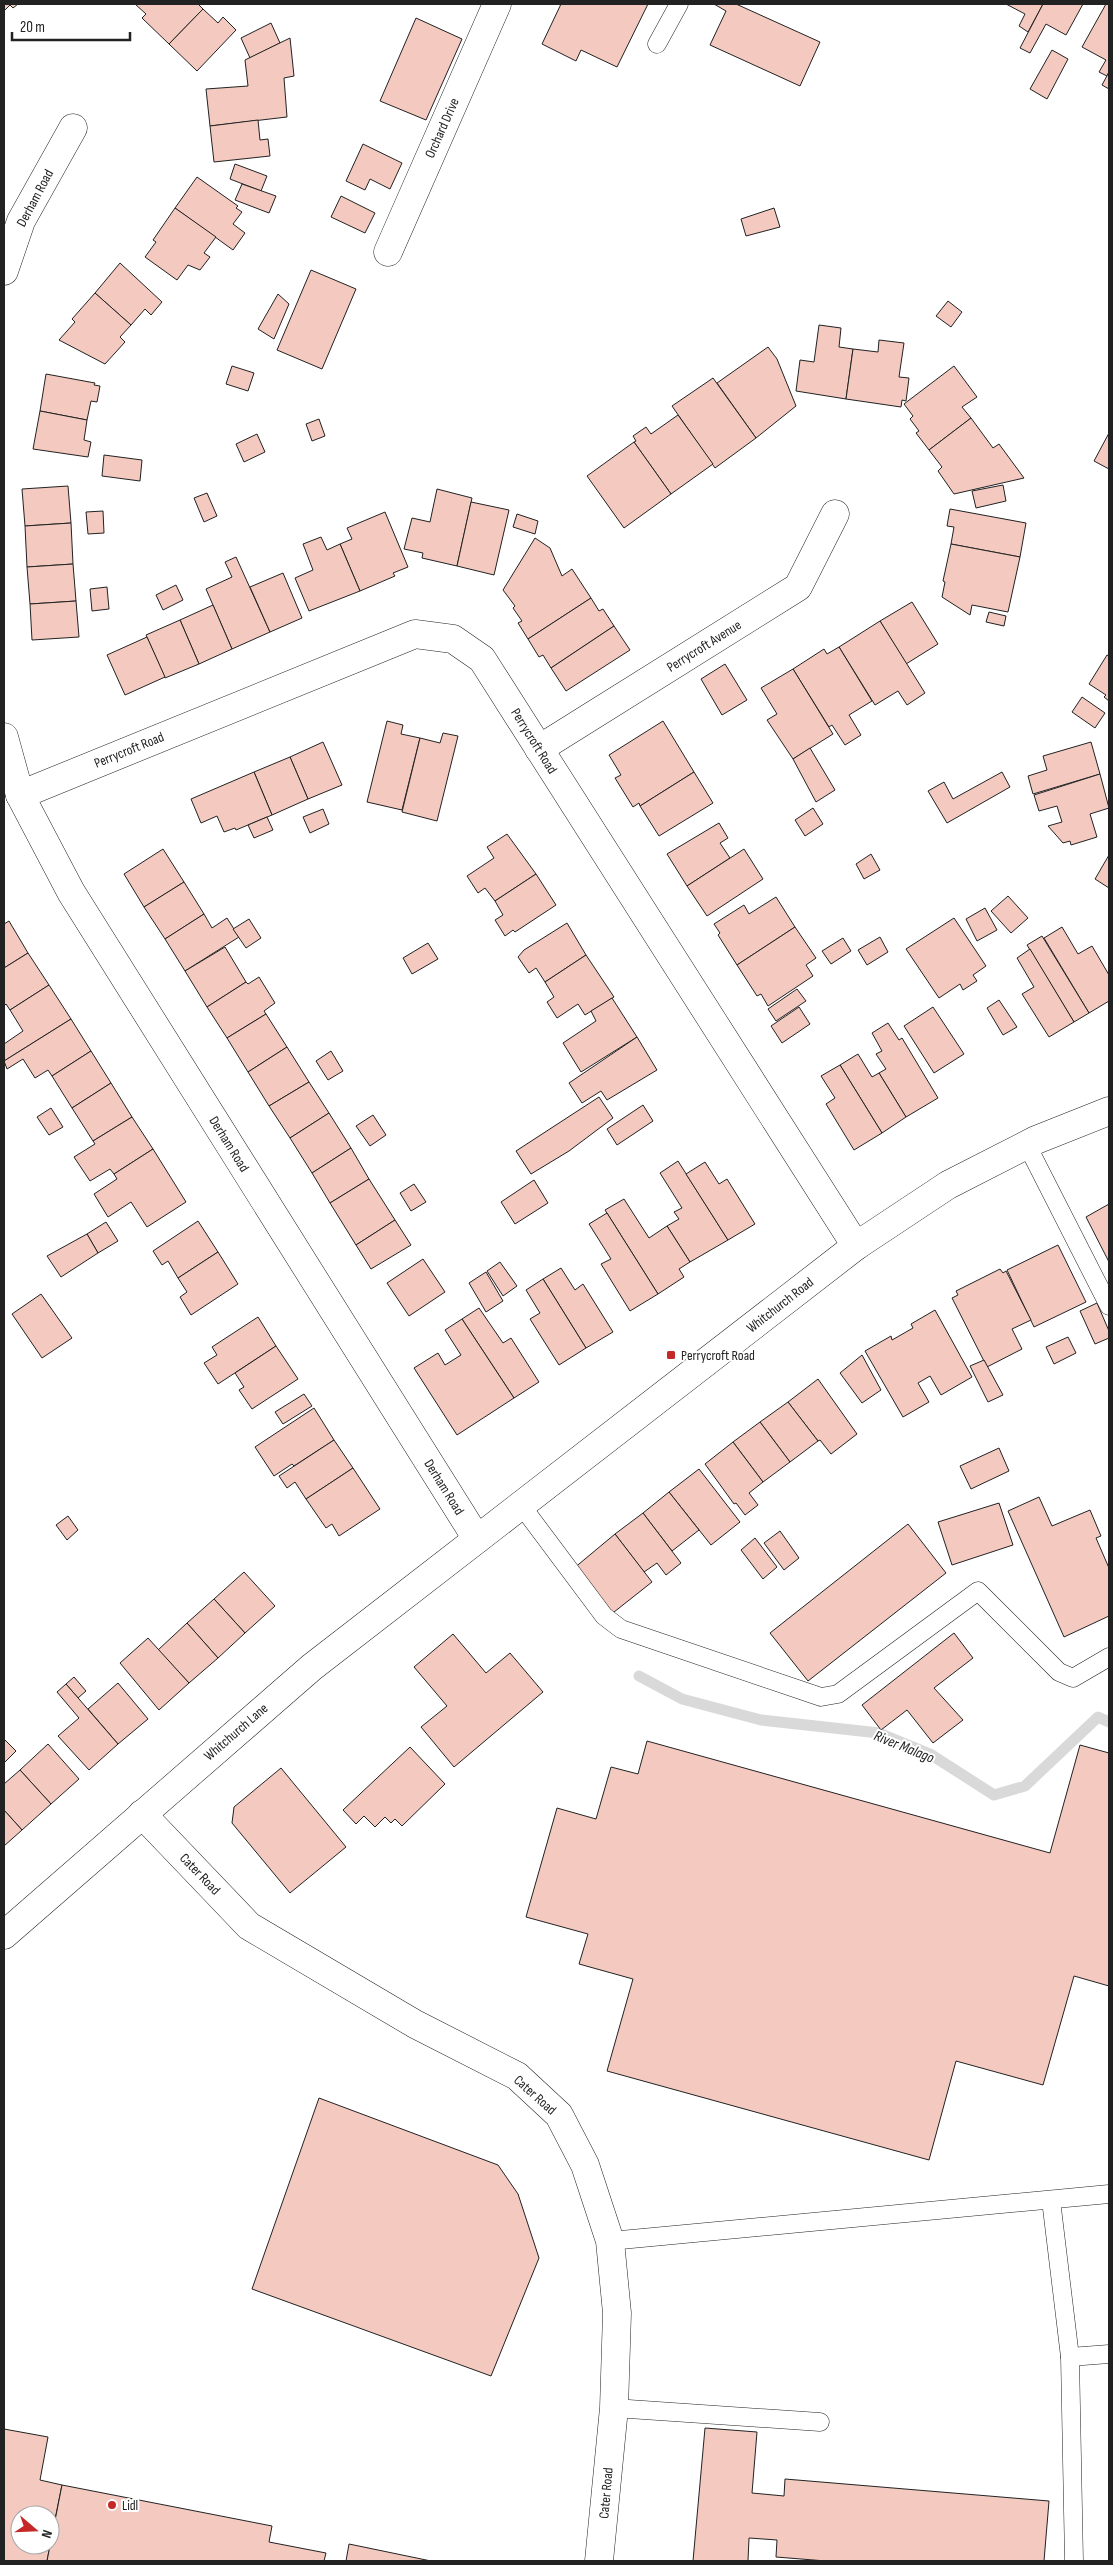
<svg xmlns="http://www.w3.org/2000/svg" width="1113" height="2565" font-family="'Sofia Sans Condensed',sans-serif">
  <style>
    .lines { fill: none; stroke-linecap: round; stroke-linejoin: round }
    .stream { stroke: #d9d9d9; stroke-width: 11 }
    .building { fill: #f3c9c0; stroke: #222 }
    .lane-casing { stroke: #222; stroke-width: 19 }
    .street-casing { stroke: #222; stroke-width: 29 }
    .secondary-casing { stroke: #222; stroke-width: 29 }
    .lane { stroke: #fff; stroke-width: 18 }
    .street { stroke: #fff; stroke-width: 28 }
    .secondary { stroke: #fff; stroke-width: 28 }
    .poi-dot { fill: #c62828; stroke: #fff; stroke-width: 2 }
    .labels { text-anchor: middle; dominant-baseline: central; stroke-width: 4; stroke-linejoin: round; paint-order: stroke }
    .street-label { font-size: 14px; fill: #222; stroke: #fff }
    .poi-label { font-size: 14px; fill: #222; stroke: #fff; text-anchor: start }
    .water-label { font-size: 15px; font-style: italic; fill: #222; stroke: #fff }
  </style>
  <rect width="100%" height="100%" fill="#fff"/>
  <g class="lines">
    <polyline class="stream" points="639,1676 682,1699 761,1720 879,1733 930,1754 994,1795 1025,1786 1098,1717 1109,1722"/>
  </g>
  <g class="building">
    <polygon points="4,4 18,4 13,8 10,5 4,11"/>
    <polygon points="135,4 198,4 203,9 169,44 142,18 146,14"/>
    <polygon points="561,4 648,4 617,67 581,50 576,61 542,44"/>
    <polygon points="714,4 736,4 820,42 800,86 710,45 726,11"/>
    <polygon points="1006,4 1043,4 1028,32 1019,26 1025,14"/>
    <polygon points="1043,4 1083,4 1066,35 1046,24 1030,53 1020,48"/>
    <polygon points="1106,4 1109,4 1109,72 1107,76 1099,72 1106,60 1082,47"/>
    <polygon points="203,9 218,23 223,17 236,30 197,71 169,44"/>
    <polygon points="416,18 462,39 426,120 380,101"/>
    <polygon points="271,23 280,43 250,58 241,38"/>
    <polygon points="290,38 294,76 284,78 287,117 210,126 206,89 248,86 245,60"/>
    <polygon points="1052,50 1068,59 1047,99 1030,89"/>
    <polygon points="1109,72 1109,89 1102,85"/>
    <polygon points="258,120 260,140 268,139 270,156 214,162 210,126"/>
    <polygon points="363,144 402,163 390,189 370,179 365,190 346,181"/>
    <polygon points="235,164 267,176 261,191 230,179"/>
    <polygon points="197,177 238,206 236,208 242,212 233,224 245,233 233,250 175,208"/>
    <polygon points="242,184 276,196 269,213 235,200"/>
    <polygon points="341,196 375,213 365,233 331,217"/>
    <polygon points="175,208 216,237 204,253 210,257 200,270 188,265 177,280 145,257 156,242 153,240"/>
    <polygon points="774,208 780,227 746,236 741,219"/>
    <polygon points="120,263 162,302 151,315 145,309 131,325 95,293"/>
    <polygon points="311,270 356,289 322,369 277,350"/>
    <polygon points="95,293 131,325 120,337 125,342 105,364 59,340 75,322 72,319"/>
    <polygon points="278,294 289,304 274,339 258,329"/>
    <polygon points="948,301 962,312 951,327 936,316"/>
    <polygon points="819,325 841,328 839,347 853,349 846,399 796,391 800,360 814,362"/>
    <polygon points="879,340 904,343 899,377 909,378 906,401 902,400 901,407 846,399 853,349 878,352"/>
    <polygon points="768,347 777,359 796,406 756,438 717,383"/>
    <polygon points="232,366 254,373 248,391 226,384"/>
    <polygon points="954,366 977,397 962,407 971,418 929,450 916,433 919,431 910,419 913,416 904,404"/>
    <polygon points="46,374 95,383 94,385 100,386 97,402 91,401 87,420 40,411"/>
    <polygon points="713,378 756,438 715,468 672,406"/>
    <polygon points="40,411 87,420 84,440 91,442 88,457 33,449"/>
    <polygon points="678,415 713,464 671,494 634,442 636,441 633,436 646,427 651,434"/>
    <polygon points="971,418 993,448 999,444 1024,478 954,494 938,471 942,467 929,450"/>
    <polygon points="319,419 325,436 312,441 306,424"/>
    <polygon points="1109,433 1109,469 1094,461"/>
    <polygon points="257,434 265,452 244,462 236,444"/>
    <polygon points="634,442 671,494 624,528 587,476"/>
    <polygon points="104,455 142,460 140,481 102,476"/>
    <polygon points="1003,485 1006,501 976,508 972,491"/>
    <polygon points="68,486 71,523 25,526 22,489"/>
    <polygon points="437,489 472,498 457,566 422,558 423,553 404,549 412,518 430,522"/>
    <polygon points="207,493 217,516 204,522 194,498"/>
    <polygon points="471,502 509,510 494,575 457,566"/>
    <polygon points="950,509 1026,523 1020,557 951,544 954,527 947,526"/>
    <polygon points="103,511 104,533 88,534 86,512"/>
    <polygon points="385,512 408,567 393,573 395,576 360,591 340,544 352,539 347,528"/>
    <polygon points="517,514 538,521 535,534 513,527"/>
    <polygon points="71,523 73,564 27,567 25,526"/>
    <polygon points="321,537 327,550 340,544 360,591 309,611 295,578 313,570 303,544"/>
    <polygon points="535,538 550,548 562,576 572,569 591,598 528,639 518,623 522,621 513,608 515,606 503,590"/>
    <polygon points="951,544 1020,557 1008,612 972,605 970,615 942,597 945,582 943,581"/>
    <polygon points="236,557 270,632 232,649 206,589 232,577 225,562"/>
    <polygon points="73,564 76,601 30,604 27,567"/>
    <polygon points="283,573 302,618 270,632 250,587"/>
    <polygon points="176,585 183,600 163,610 156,595"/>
    <polygon points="107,587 109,609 92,611 90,589"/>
    <polygon points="591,598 599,611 603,609 614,626 551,668 543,655 539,657 528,639"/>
    <polygon points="76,601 79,637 32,640 30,604"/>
    <polygon points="912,602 938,644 906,664 880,621"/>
    <polygon points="213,605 232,649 199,664 180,620"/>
    <polygon points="989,612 1006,616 1004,626 986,622"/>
    <polygon points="180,620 199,664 165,678 146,635"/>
    <polygon points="880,621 925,693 907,705 898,691 875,705 839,647"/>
    <polygon points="614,626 630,650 566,691 551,668"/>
    <polygon points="147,637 165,677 125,695 107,655"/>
    <polygon points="839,647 872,701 849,715 861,735 845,745 832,725 829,727 793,669 824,649 827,654"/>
    <polygon points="1107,655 1109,656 1109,701 1104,697 1106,695 1089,684"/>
    <polygon points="725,664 747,700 722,715 701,679"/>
    <polygon points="793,669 833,734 793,759 767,720 777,714 761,688"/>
    <polygon points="1082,697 1105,713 1095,728 1072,712"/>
    <polygon points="387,721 403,725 401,734 420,738 402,810 367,802"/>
    <polygon points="663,721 694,772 640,806 639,803 633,807 615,778 621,775 609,755"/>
    <polygon points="443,733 458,736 437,821 402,812 420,738 440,743"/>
    <polygon points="323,742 342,785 308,799 290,757"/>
    <polygon points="1091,742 1100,774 1033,794 1028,776 1047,770 1043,756"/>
    <polygon points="810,748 835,790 816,802 793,759"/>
    <polygon points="290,757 308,799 272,815 254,772"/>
    <polygon points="254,772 272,815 236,830 235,828 224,832 217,816 201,823 191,799"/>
    <polygon points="694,772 713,803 659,836 640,806"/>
    <polygon points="1002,772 1010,787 947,823 928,791 944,782 953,799"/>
    <polygon points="1100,774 1109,808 1090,814 1097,837 1071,845 1070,841 1063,843 1048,826 1062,822 1057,806 1039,811 1034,795"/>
    <polygon points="813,808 823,824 805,836 795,820"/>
    <polygon points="323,809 329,824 310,833 303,817"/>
    <polygon points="267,817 273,830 254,838 248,825"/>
    <polygon points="719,823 728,838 720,843 730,858 687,886 667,854"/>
    <polygon points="507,834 536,874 495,901 485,888 478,893 467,876 494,858 487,847"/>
    <polygon points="163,849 184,882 144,907 124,874"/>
    <polygon points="744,849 763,879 707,916 687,886"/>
    <polygon points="871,854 880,870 864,879 856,864"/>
    <polygon points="1109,855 1109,888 1095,879"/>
    <polygon points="536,874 556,905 515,932 513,930 505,936 495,920 503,915 495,901"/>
    <polygon points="184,882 204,914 165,939 144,907"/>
    <polygon points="1008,896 1028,918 1011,933 991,911"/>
    <polygon points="776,897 795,927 737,965 718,935 720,933 714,924 744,905 749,914"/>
    <polygon points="985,908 997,930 977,941 966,919"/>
    <polygon points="204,914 212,928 227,918 239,937 185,971 165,939"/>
    <polygon points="954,918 986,966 973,975 977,981 963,990 960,984 939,998 906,949"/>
    <polygon points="249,919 261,938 246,948 233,929"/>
    <polygon points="9,921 28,953 4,968 4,924"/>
    <polygon points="567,923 586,955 545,982 536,968 529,973 518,957 524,950"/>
    <polygon points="795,927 816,958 806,965 813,976 768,1006 761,994 757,996 737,965"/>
    <polygon points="1062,927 1078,954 1092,946 1109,975 1109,1001 1089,1013 1044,938"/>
    <polygon points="1042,936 1089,1013 1074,1022 1027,945"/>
    <polygon points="880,937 888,952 867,965 858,950"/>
    <polygon points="843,938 851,951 831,964 822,951"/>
    <polygon points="428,943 438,959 412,974 403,958"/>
    <polygon points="225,947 246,982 207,1007 185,971"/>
    <polygon points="1030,949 1074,1022 1049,1037 1022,994 1034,987 1017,958"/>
    <polygon points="28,953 49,985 10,1010 6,1004 4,1006 4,968"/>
    <polygon points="586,955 614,997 585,1015 578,1004 557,1018 547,1002 554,997 545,982"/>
    <polygon points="259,977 275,1003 264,1011 266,1014 227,1038 207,1007 246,982 248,984"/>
    <polygon points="49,985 71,1019 4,1061 4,1044 23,1031 10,1010"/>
    <polygon points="797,989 806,1001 776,1021 768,1009"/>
    <polygon points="612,998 637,1037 581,1072 563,1043 596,1021 591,1011"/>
    <polygon points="999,1000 1017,1027 1003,1035 987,1008"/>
    <polygon points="799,1007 810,1024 782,1043 771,1026"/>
    <polygon points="933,1007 964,1054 934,1073 904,1026"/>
    <polygon points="266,1014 287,1047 248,1072 227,1038"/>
    <polygon points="71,1019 91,1051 52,1076 48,1070 35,1078 23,1059 7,1069 4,1061"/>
    <polygon points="888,1023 899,1040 902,1038 938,1098 906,1117 879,1073 886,1069 876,1054 882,1051 872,1033"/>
    <polygon points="637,1037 657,1070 607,1100 601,1091 582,1103 569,1083"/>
    <polygon points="287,1047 309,1082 269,1106 248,1072"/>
    <polygon points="91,1051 111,1083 72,1108 52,1076"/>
    <polygon points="331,1051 343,1071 328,1080 316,1061"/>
    <polygon points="858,1054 872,1077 879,1073 906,1117 882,1133 840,1065"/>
    <polygon points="840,1065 882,1133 854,1150 826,1104 835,1098 821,1076"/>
    <polygon points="309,1082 329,1113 290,1138 269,1106"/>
    <polygon points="111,1083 132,1117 93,1141 72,1108"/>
    <polygon points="599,1097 613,1118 569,1151 531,1174 516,1151"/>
    <polygon points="643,1105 653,1121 617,1145 607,1129"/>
    <polygon points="51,1108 63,1127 49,1135 37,1117"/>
    <polygon points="329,1113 351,1148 312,1173 290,1138"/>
    <polygon points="373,1115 386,1135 370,1146 356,1126"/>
    <polygon points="132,1117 153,1149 114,1174 110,1169 90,1181 74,1157 95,1144 93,1141"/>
    <polygon points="351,1148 369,1179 330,1203 312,1173"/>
    <polygon points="153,1149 186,1202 147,1227 131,1202 108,1217 94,1194 117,1179 114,1174"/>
    <polygon points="678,1161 728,1240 690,1262 667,1226 679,1219 674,1212 682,1208 660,1173"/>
    <polygon points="705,1162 719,1184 727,1179 755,1224 728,1240 686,1174"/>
    <polygon points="369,1179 395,1220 356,1245 330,1203"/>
    <polygon points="534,1180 548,1203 515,1224 501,1202"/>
    <polygon points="414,1184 426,1202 411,1211 400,1193"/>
    <polygon points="624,1199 649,1238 667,1226 690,1262 679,1269 684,1277 658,1294 605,1210"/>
    <polygon points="1109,1204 1109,1262 1086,1217"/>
    <polygon points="607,1213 658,1294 630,1311 601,1264 611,1259 589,1224"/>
    <polygon points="395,1220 411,1245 371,1269 356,1245"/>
    <polygon points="198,1221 218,1252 178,1278 168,1261 162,1265 153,1251"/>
    <polygon points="106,1222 118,1241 98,1253 87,1234"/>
    <polygon points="87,1234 98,1253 61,1277 47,1256"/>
    <polygon points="1058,1245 1086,1302 1034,1327 1007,1270"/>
    <polygon points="218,1252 238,1284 191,1315 180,1297 187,1292 178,1278"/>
    <polygon points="423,1259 445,1292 409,1316 387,1283"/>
    <polygon points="500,1262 517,1286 503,1296 487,1271"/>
    <polygon points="561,1268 575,1290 583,1284 613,1332 586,1348 543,1279"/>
    <polygon points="1000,1269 1003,1273 1006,1271 1031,1320 1012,1329 1022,1349 987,1367 952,1298 958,1295 956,1291"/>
    <polygon points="486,1272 503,1301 486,1312 469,1283"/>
    <polygon points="543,1279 586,1348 559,1365 530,1319 540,1313 526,1290"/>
    <polygon points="41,1294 72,1338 42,1358 12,1314"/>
    <polygon points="1097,1303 1109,1331 1109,1338 1095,1344 1080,1311"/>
    <polygon points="479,1308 503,1343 511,1338 539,1382 514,1398 462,1319"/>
    <polygon points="935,1310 972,1377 941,1395 930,1376 918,1383 929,1402 903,1417 865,1351 891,1336 892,1340 913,1328 911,1324"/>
    <polygon points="258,1317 276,1346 218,1384 204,1363 217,1355 212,1347"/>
    <polygon points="462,1319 514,1398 457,1435 414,1368 438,1353 445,1365 461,1355 445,1330"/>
    <polygon points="1068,1337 1076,1353 1054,1364 1046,1347"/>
    <polygon points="276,1346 298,1379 252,1409 239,1390 244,1387 235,1373"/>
    <polygon points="862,1355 881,1390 862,1403 840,1373"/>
    <polygon points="984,1360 1003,1395 988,1402 970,1366"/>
    <polygon points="818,1379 857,1434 831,1454 820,1440 818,1441 788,1402"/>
    <polygon points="304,1394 312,1406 283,1424 275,1412"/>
    <polygon points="788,1402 818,1441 790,1462 760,1422"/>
    <polygon points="314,1408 334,1440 294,1466 292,1464 274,1476 255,1447"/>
    <polygon points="760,1422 790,1462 763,1482 733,1442"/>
    <polygon points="334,1440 353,1468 306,1499 295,1482 287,1488 279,1476"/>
    <polygon points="733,1442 763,1482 749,1493 758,1505 745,1515 736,1503 734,1504 705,1464"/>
    <polygon points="999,1448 1009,1471 971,1489 960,1466"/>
    <polygon points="353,1468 380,1509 339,1536 332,1524 326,1528 306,1499"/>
    <polygon points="699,1469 740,1522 711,1545 669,1492"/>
    <polygon points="669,1492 699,1530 672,1551 643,1513"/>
    <polygon points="1039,1497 1052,1526 1090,1510 1101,1536 1096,1538 1109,1568 1109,1616 1064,1637 1008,1511"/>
    <polygon points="999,1503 1013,1545 952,1565 938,1522"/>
    <polygon points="643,1513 681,1563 666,1575 657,1563 644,1572 615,1534"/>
    <polygon points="68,1516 78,1530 67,1540 56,1525"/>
    <polygon points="908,1524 946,1573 808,1681 770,1633"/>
    <polygon points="780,1531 799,1558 784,1570 764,1543"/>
    <polygon points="615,1534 652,1582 609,1616 573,1569"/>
    <polygon points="755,1538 777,1567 763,1579 741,1550"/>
    <polygon points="244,1572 275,1606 245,1633 214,1599"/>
    <polygon points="214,1599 245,1633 218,1658 187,1623"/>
    <polygon points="187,1623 218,1658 189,1683 158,1650"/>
    <polygon points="954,1633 973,1658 934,1688 963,1720 933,1743 907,1710 881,1730 862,1705"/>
    <polygon points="453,1634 486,1673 510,1653 543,1692 454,1767 421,1727 447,1706 414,1667"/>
    <polygon points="148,1638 189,1683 159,1710 120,1663"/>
    <polygon points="74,1677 86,1691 78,1698 66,1684"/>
    <polygon points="118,1683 148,1719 118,1744 88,1709"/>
    <polygon points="66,1684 118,1744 89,1770 58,1736 79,1718 57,1692"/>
    <polygon points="4,1739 16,1751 4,1763"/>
    <polygon points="647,1741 1050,1853 1080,1745 1109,1753 1109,1986 1074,1976 1043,2085 956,2061 929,2160 607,2071 633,1979 579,1964 588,1934 526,1917 557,1808 596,1819 611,1767 638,1774"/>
    <polygon points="48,1744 79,1779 51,1804 20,1770"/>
    <polygon points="410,1747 445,1784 402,1826 395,1819 391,1823 385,1817 375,1827 364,1816 356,1824 343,1810"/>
    <polygon points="281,1768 346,1847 290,1893 232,1823 234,1807"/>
    <polygon points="20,1770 51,1804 22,1830 4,1810 4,1784"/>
    <polygon points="4,1810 22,1830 4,1846"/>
    <polygon points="319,2098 498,2165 518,2194 539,2258 491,2376 252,2289"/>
    <polygon points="705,2428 757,2432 752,2493 784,2496 785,2479 1049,2501 1044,2561 826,2561 776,2557 777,2540 749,2538 748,2561 693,2561"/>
    <polygon points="4,2429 48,2437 40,2480 62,2485 50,2544 50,2515 20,2515 20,2545 50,2545 47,2561 4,2561"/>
    <polygon points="62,2485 272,2526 269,2542 326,2553 324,2561 47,2561"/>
    <polygon points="349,2544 431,2561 346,2561"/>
  </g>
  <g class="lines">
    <g class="lane-casing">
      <g id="lane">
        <polyline points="657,44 679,4"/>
        <polyline points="1027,1145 1109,1306"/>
        <polyline points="521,1505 604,1616 621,1629 821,1697 838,1694 978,1591 1059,1672 1073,1678 1109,1657"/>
        <polyline points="1051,2200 1070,2357 1074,2561"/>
        <polyline points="610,2241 1109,2194"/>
        <polyline points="1070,2357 1109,2354"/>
        <polyline points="614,2408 820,2422"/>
      </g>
    </g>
    <g class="street-casing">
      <g id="street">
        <polyline points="388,252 497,4"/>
        <polyline points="4,271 21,221 73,128"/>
        <polyline points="4,737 20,795 71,892 477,1539"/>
        <polyline points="539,749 798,587 835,514"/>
        <polyline points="20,795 415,634 453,639 482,659 856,1246"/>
        <polyline points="142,1814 249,1926 415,2024 517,2076 559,2115 585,2165 610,2241 617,2313 614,2408 599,2561"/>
      </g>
    </g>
    <g class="secondary-casing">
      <polyline id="secondary" points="4,1935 312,1667 856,1246 948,1185 1036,1140 1109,1111"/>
    </g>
    <use href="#lane" class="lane"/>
    <use href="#street" class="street"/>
    <use href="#secondary" class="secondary"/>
  </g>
  <g class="poi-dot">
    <rect x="666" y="1350" width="10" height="10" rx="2.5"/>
    <circle cx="112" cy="2505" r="5"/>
  </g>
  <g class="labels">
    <g class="street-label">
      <text transform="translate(442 128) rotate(-66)">Orchard Drive</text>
      <text transform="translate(35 198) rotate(-62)">Derham Road</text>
      <text transform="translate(704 646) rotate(-32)">Perrycroft Avenue</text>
      <text transform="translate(534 741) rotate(58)">Perrycroft Road</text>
      <text transform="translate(129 750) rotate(-22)">Perrycroft Road</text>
      <text transform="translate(229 1144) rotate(58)">Derham Road</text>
      <text transform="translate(780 1305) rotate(-38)">Whitchurch Road</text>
      <text transform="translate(444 1487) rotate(58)">Derham Road</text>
      <text transform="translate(236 1732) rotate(-41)">Whitchurch Lane</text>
      <text transform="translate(200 1874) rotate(46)">Cater Road</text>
      <text transform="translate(535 2095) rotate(42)">Cater Road</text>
      <text transform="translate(606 2493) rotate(-85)">Cater Road</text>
    </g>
    <g class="poi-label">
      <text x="681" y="1355">Perrycroft Road</text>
      <text x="122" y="2505">Lidl</text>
    </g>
    <g class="water-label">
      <text transform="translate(904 1747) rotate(22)">River Malago</text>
    </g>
  </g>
  <rect width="1113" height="2565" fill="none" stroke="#222222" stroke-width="10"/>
  <g transform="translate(35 2530) rotate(109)"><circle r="24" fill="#ffffff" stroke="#a7a7a7"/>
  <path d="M0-4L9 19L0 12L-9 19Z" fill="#c62828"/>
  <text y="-8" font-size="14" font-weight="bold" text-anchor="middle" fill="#222222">N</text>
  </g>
  <path d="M12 32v8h118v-8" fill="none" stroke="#222222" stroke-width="2.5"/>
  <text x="20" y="32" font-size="15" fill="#222222" stroke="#ffffff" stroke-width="4" paint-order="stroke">20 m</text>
</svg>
